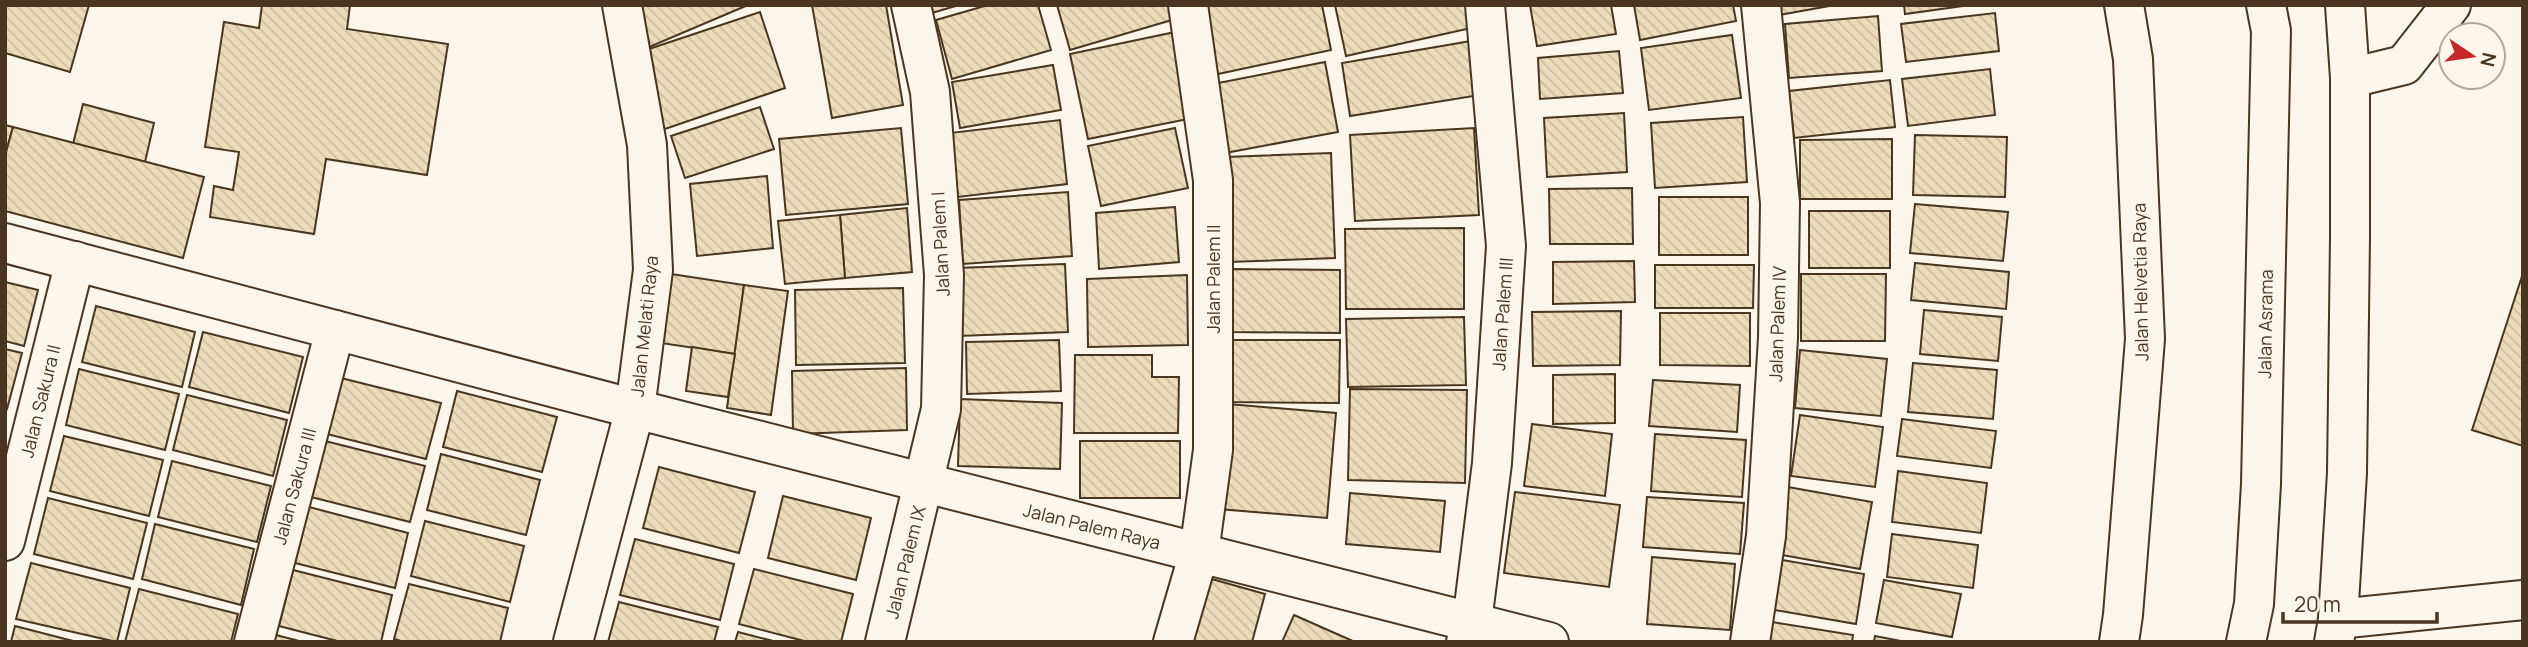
<svg xmlns="http://www.w3.org/2000/svg" width="2528" height="647" font-family="Manrope,sans-serif">
  <style>
    .building { fill: url(#building-back-hatch); stroke: #4a3520; stroke-width: 2 }
    .lines { fill: none; stroke-linecap: round; stroke-linejoin: round }
    .minor-casing { stroke: #4a3520; stroke-width: 42 }
    .highway-casing { stroke: #4a3520; stroke-width: 42 }
    .minor { stroke: #fbf6e9; stroke-width: 38 }
    .highway { stroke: #fbf6e9; stroke-width: 38 }
    .labels { text-anchor: middle; dominant-baseline: central; stroke-width: 5; stroke-linejoin: round; paint-order: stroke }
    .street-label { font-size: 18px; fill: #4a3520; stroke: #fbf6e9 }
  </style>
  <defs>
    <pattern id="building-back-hatch" width="6" height="6" patternUnits="userSpaceOnUse" patternTransform="scale(1.75)"><rect width="6" height="6" fill="#ecdcbc"/><path d="M-1 5l2 2M0 0l6 6M5-1l2 2" fill="none" stroke="#ccbda1"/></pattern>
  </defs>
  <rect width="100%" height="100%" fill="#fbf6e9"/>
  <g class="building">
    <polygon points="5,5 89,5 70,72 5,53"/>
    <polygon points="262,5 350,5 347,29 448,44 427,175 326,159 314,234 210,217 214,186 233,190 239,152 205,147 224,22 259,28"/>
    <polygon points="629,5 748,5 647,48"/>
    <polygon points="812,5 886,5 903,105 832,118"/>
    <polygon points="930,5 959,5 932,13"/>
    <polygon points="988,5 1038,5 1051,50 952,79 936,20"/>
    <polygon points="1057,5 1178,5 1182,17 1070,50"/>
    <polygon points="1203,5 1322,5 1331,50 1218,74"/>
    <polygon points="1335,5 1466,5 1471,28 1346,56"/>
    <polygon points="1530,5 1611,5 1616,34 1537,46"/>
    <polygon points="1634,5 1733,5 1736,21 1640,40"/>
    <polygon points="1778,5 1835,5 1779,15"/>
    <polygon points="1904,5 1970,5 1905,14"/>
    <polygon points="760,12 785,88 662,130 637,53"/>
    <polygon points="1995,13 1999,51 1906,62 1901,24"/>
    <polygon points="1878,16 1882,71 1789,78 1785,24"/>
    <polygon points="1180,31 1198,117 1088,139 1070,54"/>
    <polygon points="1732,35 1741,98 1649,110 1641,48"/>
    <polygon points="1477,40 1486,94 1350,116 1342,63"/>
    <polygon points="1619,51 1623,93 1540,99 1538,58"/>
    <polygon points="1325,62 1338,132 1225,153 1213,84"/>
    <polygon points="1053,65 1061,110 960,128 952,82"/>
    <polygon points="1990,69 1995,115 1908,126 1902,79"/>
    <polygon points="1890,80 1895,127 1794,138 1789,91"/>
    <polygon points="83,104 154,123 145,162 73,144"/>
    <polygon points="760,107 774,149 685,178 671,136"/>
    <polygon points="1624,113 1627,172 1547,177 1544,118"/>
    <polygon points="1743,117 1747,182 1655,188 1651,123"/>
    <polygon points="1060,120 1067,184 958,197 950,133"/>
    <polygon points="5,125 13,127 5,156"/>
    <polygon points="13,127 204,177 183,258 5,211 5,156"/>
    <polygon points="901,128 908,204 786,215 779,139"/>
    <polygon points="1175,128 1188,188 1101,206 1088,146"/>
    <polygon points="1474,128 1479,215 1355,221 1350,135"/>
    <polygon points="1915,135 2007,137 2005,197 1913,195"/>
    <polygon points="1892,139 1892,199 1800,199 1800,140"/>
    <polygon points="1331,153 1335,258 1229,262 1226,157"/>
    <polygon points="767,176 773,248 697,256 690,184"/>
    <polygon points="1632,188 1633,244 1550,244 1549,189"/>
    <polygon points="1068,192 1072,256 963,264 959,200"/>
    <rect x="1659" y="197" width="89" height="58"/>
    <polygon points="1915,204 2008,212 2003,261 1910,253"/>
    <polygon points="1175,207 1179,262 1099,269 1096,213"/>
    <polygon points="907,208 912,272 845,278 840,215"/>
    <rect x="1809" y="211" width="81" height="57"/>
    <polygon points="840,215 845,278 785,284 778,221"/>
    <polygon points="1464,228 1464,309 1346,309 1345,229"/>
    <polygon points="1634,261 1635,302 1553,304 1553,262"/>
    <polygon points="1915,263 2009,272 2006,309 1911,300"/>
    <polygon points="1065,264 1068,332 959,336 956,268"/>
    <polygon points="1655,265 1754,265 1753,308 1655,308"/>
    <polygon points="1231,269 1340,270 1340,333 1231,332"/>
    <polygon points="2523,273 2523,446 2472,430"/>
    <polygon points="671,274 744,285 735,354 661,343"/>
    <polygon points="1801,274 1886,274 1885,341 1801,341"/>
    <polygon points="1187,275 1188,345 1088,347 1087,279"/>
    <polygon points="5,282 38,290 24,346 5,341"/>
    <polygon points="744,285 788,291 771,415 727,408"/>
    <polygon points="903,288 905,363 796,365 795,290"/>
    <polygon points="96,306 195,332 182,387 82,362"/>
    <polygon points="1924,310 2002,317 1998,361 1920,354"/>
    <polygon points="1621,311 1620,365 1533,366 1532,312"/>
    <polygon points="1660,313 1750,313 1750,366 1660,365"/>
    <polygon points="1464,317 1466,385 1348,387 1346,319"/>
    <polygon points="203,332 303,357 289,413 189,387"/>
    <polygon points="1059,340 1061,391 967,394 966,342"/>
    <polygon points="1229,340 1340,340 1339,403 1228,402"/>
    <polygon points="692,347 735,354 728,397 686,391"/>
    <polygon points="5,349 22,353 7,409 5,408"/>
    <polygon points="1800,350 1887,359 1881,416 1795,408"/>
    <polygon points="1075,355 1152,355 1152,377 1179,377 1178,433 1074,433"/>
    <polygon points="1913,363 1997,370 1993,419 1908,412"/>
    <polygon points="906,368 907,430 793,434 792,371"/>
    <polygon points="79,369 179,394 165,450 66,425"/>
    <polygon points="1615,374 1615,423 1553,424 1553,375"/>
    <polygon points="341,378 441,403 426,459 327,434"/>
    <polygon points="1653,380 1740,385 1737,432 1649,426"/>
    <polygon points="1350,389 1467,390 1465,483 1348,480"/>
    <polygon points="457,391 557,417 542,472 443,447"/>
    <polygon points="187,395 287,420 273,476 173,450"/>
    <polygon points="960,399 1062,403 1060,469 958,466"/>
    <polygon points="1228,404 1336,413 1327,518 1219,509"/>
    <polygon points="1800,415 1883,427 1875,487 1791,476"/>
    <polygon points="1902,419 1996,431 1991,468 1897,456"/>
    <polygon points="1532,424 1612,434 1605,496 1524,486"/>
    <polygon points="1655,434 1746,440 1742,497 1651,491"/>
    <polygon points="64,436 163,460 149,516 50,491"/>
    <polygon points="325,441 425,466 410,522 311,497"/>
    <rect x="1080" y="441" width="100" height="57"/>
    <polygon points="441,454 540,480 526,535 427,510"/>
    <polygon points="172,461 271,486 257,542 158,517"/>
    <polygon points="659,467 755,492 739,553 643,528"/>
    <polygon points="1898,471 1987,483 1981,533 1892,522"/>
    <polygon points="1788,487 1872,502 1860,569 1776,554"/>
    <polygon points="1515,492 1620,505 1609,587 1504,573"/>
    <polygon points="1350,493 1445,501 1440,552 1346,544"/>
    <polygon points="783,496 871,518 856,580 768,558"/>
    <polygon points="1647,497 1744,503 1740,554 1643,547"/>
    <polygon points="48,498 147,523 133,579 34,554"/>
    <polygon points="309,507 408,533 395,588 295,563"/>
    <polygon points="425,521 524,546 510,602 411,576"/>
    <polygon points="155,524 254,549 241,605 142,579"/>
    <polygon points="1892,534 1978,545 1973,588 1887,577"/>
    <polygon points="635,539 734,564 720,620 620,595"/>
    <polygon points="1652,557 1735,564 1730,630 1647,624"/>
    <polygon points="1777,559 1864,574 1856,624 1769,609"/>
    <polygon points="31,563 130,588 117,642 16,619"/>
    <polygon points="754,569 853,594 841,642 808,642 739,624"/>
    <polygon points="293,570 392,595 381,642 341,642 279,626"/>
    <polygon points="1201,576 1265,594 1252,642 1184,642"/>
    <polygon points="1884,580 1961,594 1952,637 1876,623"/>
    <polygon points="409,584 508,608 500,642 404,642 394,639"/>
    <polygon points="139,589 238,614 231,642 125,642"/>
    <polygon points="619,602 718,627 714,642 608,642"/>
    <polygon points="1294,615 1355,642 1282,642"/>
    <polygon points="1766,621 1853,635 1852,642 1762,642"/>
    <polygon points="15,626 77,642 11,642"/>
    <polygon points="738,632 777,642 735,642"/>
    <polygon points="276,635 303,642 274,642"/>
    <polygon points="1875,636 1906,642 1874,642"/>
  </g>
  <g class="lines">
    <g class="minor-casing">
      <g id="minor">
        <polyline points="2350,78 2404,65 2451,5"/>
        <polyline points="5,243 635,409 1549,642"/>
        <polyline points="5,541 75,261"/>
        <polyline points="2338,619 2523,600"/>
        <polyline points="254,642 335,330"/>
        <polyline points="573,642 635,409 653,270 647,145 622,5"/>
        <polyline points="885,642 941,409 944,275 930,92 911,5"/>
        <polyline points="1173,642 1199,553 1213,450 1213,180 1188,5"/>
        <polyline points="1466,642 1472,622 1492,463 1506,246 1485,5"/>
        <polyline points="1750,642 1766,536 1778,338 1780,203 1761,5"/>
        <polyline points="2119,642 2123,615 2145,339 2133,59 2124,5"/>
      </g>
    </g>
    <g class="highway-casing">
      <g id="highway">
        <polyline points="2246,642 2254,604 2261,484 2271,31 2266,5"/>
        <polyline points="2334,642 2338,619 2347,473 2350,237 2350,78 2345,5"/>
      </g>
    </g>
    <use href="#minor" class="minor"/>
    <use href="#highway" class="highway"/>
  </g>
  <g class="labels">
    <g class="street-label">
      <text transform="translate(940 244) rotate(-93)">Jalan Palem I</text>
      <text transform="translate(1213 279) rotate(-90)">Jalan Palem II</text>
      <text transform="translate(2140 282) rotate(-91)">Jalan Helvetia Raya</text>
      <text transform="translate(1502 314) rotate(-86)">Jalan Palem III</text>
      <text transform="translate(1777 324) rotate(-88)">Jalan Palem IV</text>
      <text transform="translate(2265 324) rotate(-89)">Jalan Asrama</text>
      <text transform="translate(644 326) rotate(-84)">Jalan Melati Raya</text>
      <text transform="translate(40 401) rotate(-76)">Jalan Sakura II</text>
      <text transform="translate(294 486) rotate(-75)">Jalan Sakura III</text>
      <text transform="translate(1092 526) rotate(14)">Jalan Palem Raya</text>
      <text transform="translate(905 562) rotate(-76)">Jalan Palem IX</text>
    </g>
  </g>
  <rect width="2528" height="647" fill="none" stroke="#4a3520" stroke-width="14"/>
  <g transform="translate(2472 56) rotate(103)"><circle r="33" fill="#fbf6e9" stroke="#b4a999" stroke-width="2"/>
  <path d="M0-5L12 26L0 18L-12 26Z" fill="#c62828"/>
  <text y="-10" font-size="19" font-weight="bold" text-anchor="middle" fill="#4a3520">N</text>
  </g>
  <path d="M2283 612v10h154v-10" fill="none" stroke="#4a3520" stroke-width="3.5"/>
  <text x="2294" y="612" font-size="21" fill="#4a3520" stroke="#fbf6e9" stroke-width="5" paint-order="stroke">20 m</text>
</svg>
